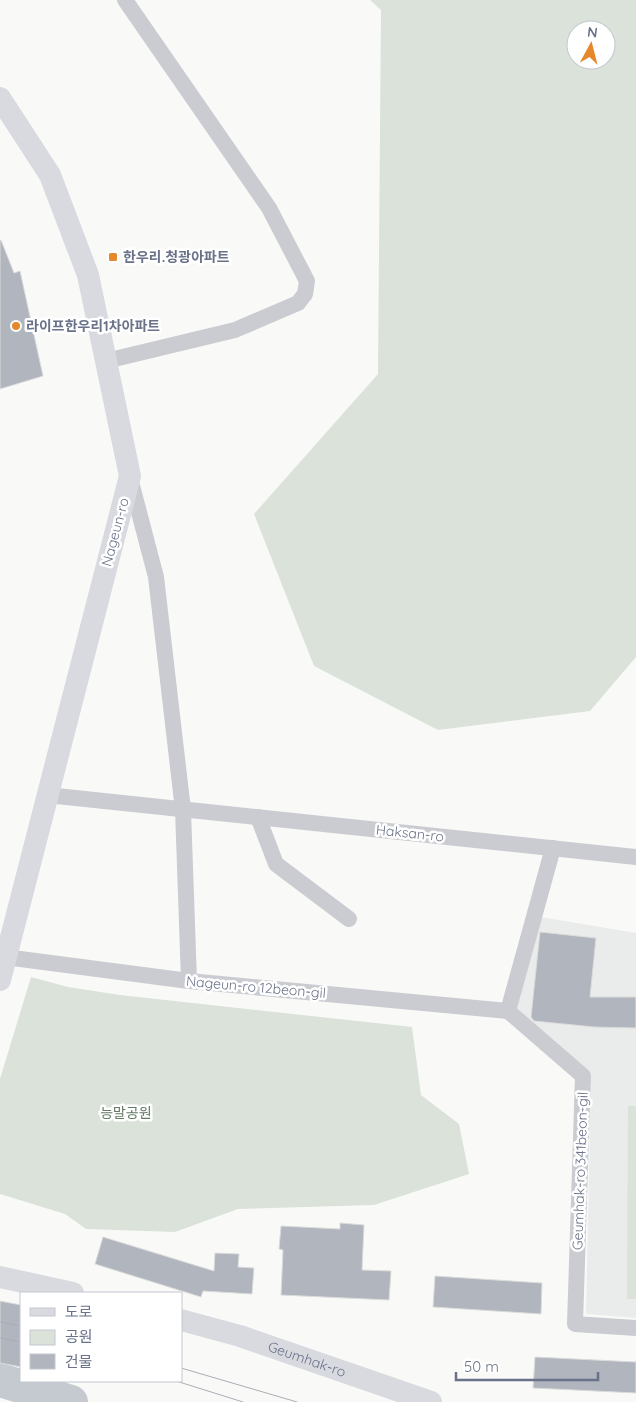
<svg xmlns="http://www.w3.org/2000/svg" width="636" height="1402" font-family="Quicksand,'Noto Sans KR',sans-serif">
  <style>
    .built { fill: #eaebeb }
    .green { fill: #dae2d9; fill-rule: evenodd }
    .lines { fill: none; stroke-linecap: round; stroke-linejoin: round }
    .river { stroke: #c5cad1; stroke-width: 34 }
    .building { fill: #b0b5be; stroke: #dbdcda }
    .street { stroke: #cbccd1; stroke-width: 16 }
    .secondary { stroke: #d8dae0; stroke-width: 22 }
    .tram { stroke: #aaadb5; stroke-width: 1 }
    .poi-dot { fill: #e5882c; stroke: #fff; stroke-width: 2 }
    .labels { text-anchor: middle; dominant-baseline: central; stroke-width: 5; stroke-linejoin: round; paint-order: stroke }
    .poi-label { font-size: 14px; font-weight: bold; fill: #697289; stroke: #fff; text-anchor: start }
    .street-label { font-size: 14px; fill: #697289; stroke: #fff }
    .park-label { font-size: 14px; fill: #647a65; stroke: #fff }
  </style>
  <rect width="100%" height="100%" fill="#f9faf8"/>
  <polygon class="built" points="541,917 636,933 636,1318 586,1314 591,1074 517,1008"/>
  <g class="green">
    <path d="M 370,0 L 636,0 L 636,657 L 590,711 L 438,730 L 314,666 L 254,514 L 378,374 L 381,10 ZM 576,30 L 606,30 L 606,60 L 576,60 Z"/>
    <polygon points="31,977 68,987 120,995 412,1027 421,1095 459,1124 469,1174 374,1205 238,1209 175,1232 86,1229 65,1214 0,1194 0,1079"/>
    <polygon points="628,1106 636,1106 636,1299 627,1299"/>
  </g>
  <g class="lines">
    <polyline class="river" points="0,1380 71,1402"/>
  </g>
  <g class="building">
    <polygon points="1,240 14,273 20,271 43,376 0,389 0,241"/>
    <polygon points="540,932 596,938 590,997 636,997 636,1028 594,1027 534,1021 531,1017"/>
    <polygon points="340,1223 364,1225 362,1270 391,1271 389,1300 281,1295 283,1250 279,1249 281,1226 340,1229"/>
    <polygon points="103,1237 214,1271 215,1253 239,1254 238,1267 254,1268 252,1294 203,1291 201,1297 95,1264"/>
    <polygon points="435,1276 542,1283 541,1314 433,1307"/>
    <polygon points="0,1301 21,1305 21,1367 0,1363"/>
    <polygon points="535,1357 636,1362 636,1393 533,1388"/>
  </g>
  <g class="lines">
    <g class="street">
      <polyline points="106,361 235,330 298,303 305,294 307,281 269,208 125,0"/>
      <polyline points="130,478 156,577 183,810 189,981"/>
      <polyline points="47,795 636,857"/>
      <polyline points="258,817 276,864 349,919"/>
      <polyline points="553,848 508,1011 583,1076 575,1324 636,1328"/>
      <polyline points="5,957 189,981 508,1011"/>
    </g>
    <g class="secondary">
      <polyline points="0,98 50,175 88,275 130,476 0,980"/>
      <polyline points="0,1277 73,1293"/>
      <path id="s1" d="M 181,1320 L 240,1336 L 431,1402"/>
    </g>
    <g class="tram">
      <polyline points="0,1322 21,1326"/>
      <polyline points="0,1338 21,1342"/>
      <polyline points="181,1368 297,1402"/>
      <polyline points="176,1381 243,1402"/>
    </g>
  </g>
  <g class="poi-dot">
    <rect x="108" y="252" width="10" height="10" rx="2.5"/>
    <circle cx="16" cy="326" r="5"/>
  </g>
  <g class="labels">
    <g class="poi-label">
      <text x="123" y="257">한우리.청광아파트</text>
      <text x="26" y="326">라이프한우리1차아파트</text>
    </g>
    <g class="street-label">
      <text transform="translate(115 532) rotate(-75)">Nageun-ro</text>
      <text transform="translate(410 833) rotate(6)">Haksan-ro</text>
      <text transform="translate(256 987) rotate(5)">Nageun-ro 12beon-gil</text>
      <text transform="translate(580 1171) rotate(-88)">Geumhak-ro 341beon-gil</text>
      <text stroke="none"><textPath href="#s1" startOffset="132">Geumhak-ro</textPath></text>
    </g>
    <g class="park-label">
      <text x="126" y="1113">능말공원</text>
    </g>
  </g>
  <rect x="20" y="1292" width="162" height="90" fill="#ffffff" stroke="#c3c7d0"/>
  <rect x="30" y="1308" width="25" height="8" fill="#d8dae0" stroke="#c3c7d0"/>
  <text x="65" y="1317" font-size="15" fill="#697289">도로</text>
  <rect x="30" y="1330" width="25" height="15" fill="#dae2d9" stroke="#c3c7d0"/>
  <text x="65" y="1342" font-size="15" fill="#697289">공원</text>
  <rect x="30" y="1354" width="25" height="15" fill="#b0b5be" stroke="#c3c7d0"/>
  <text x="65" y="1367" font-size="15" fill="#697289">건물</text>
  <g transform="translate(591 45) rotate(7)"><circle r="24" fill="#ffffff" stroke="#c3c7d0"/>
  <path d="M0-4L9 19L0 12L-9 19Z" fill="#e5882c"/>
  <text y="-8" font-size="14" font-weight="bold" text-anchor="middle" fill="#697289">N</text>
  </g>
  <path d="M456 1372v8h142v-8" fill="none" stroke="#697289" stroke-width="2.5"/>
  <text x="464" y="1372" font-size="15" fill="#697289" stroke="#ffffff" stroke-width="4" paint-order="stroke">50 m</text>
</svg>
